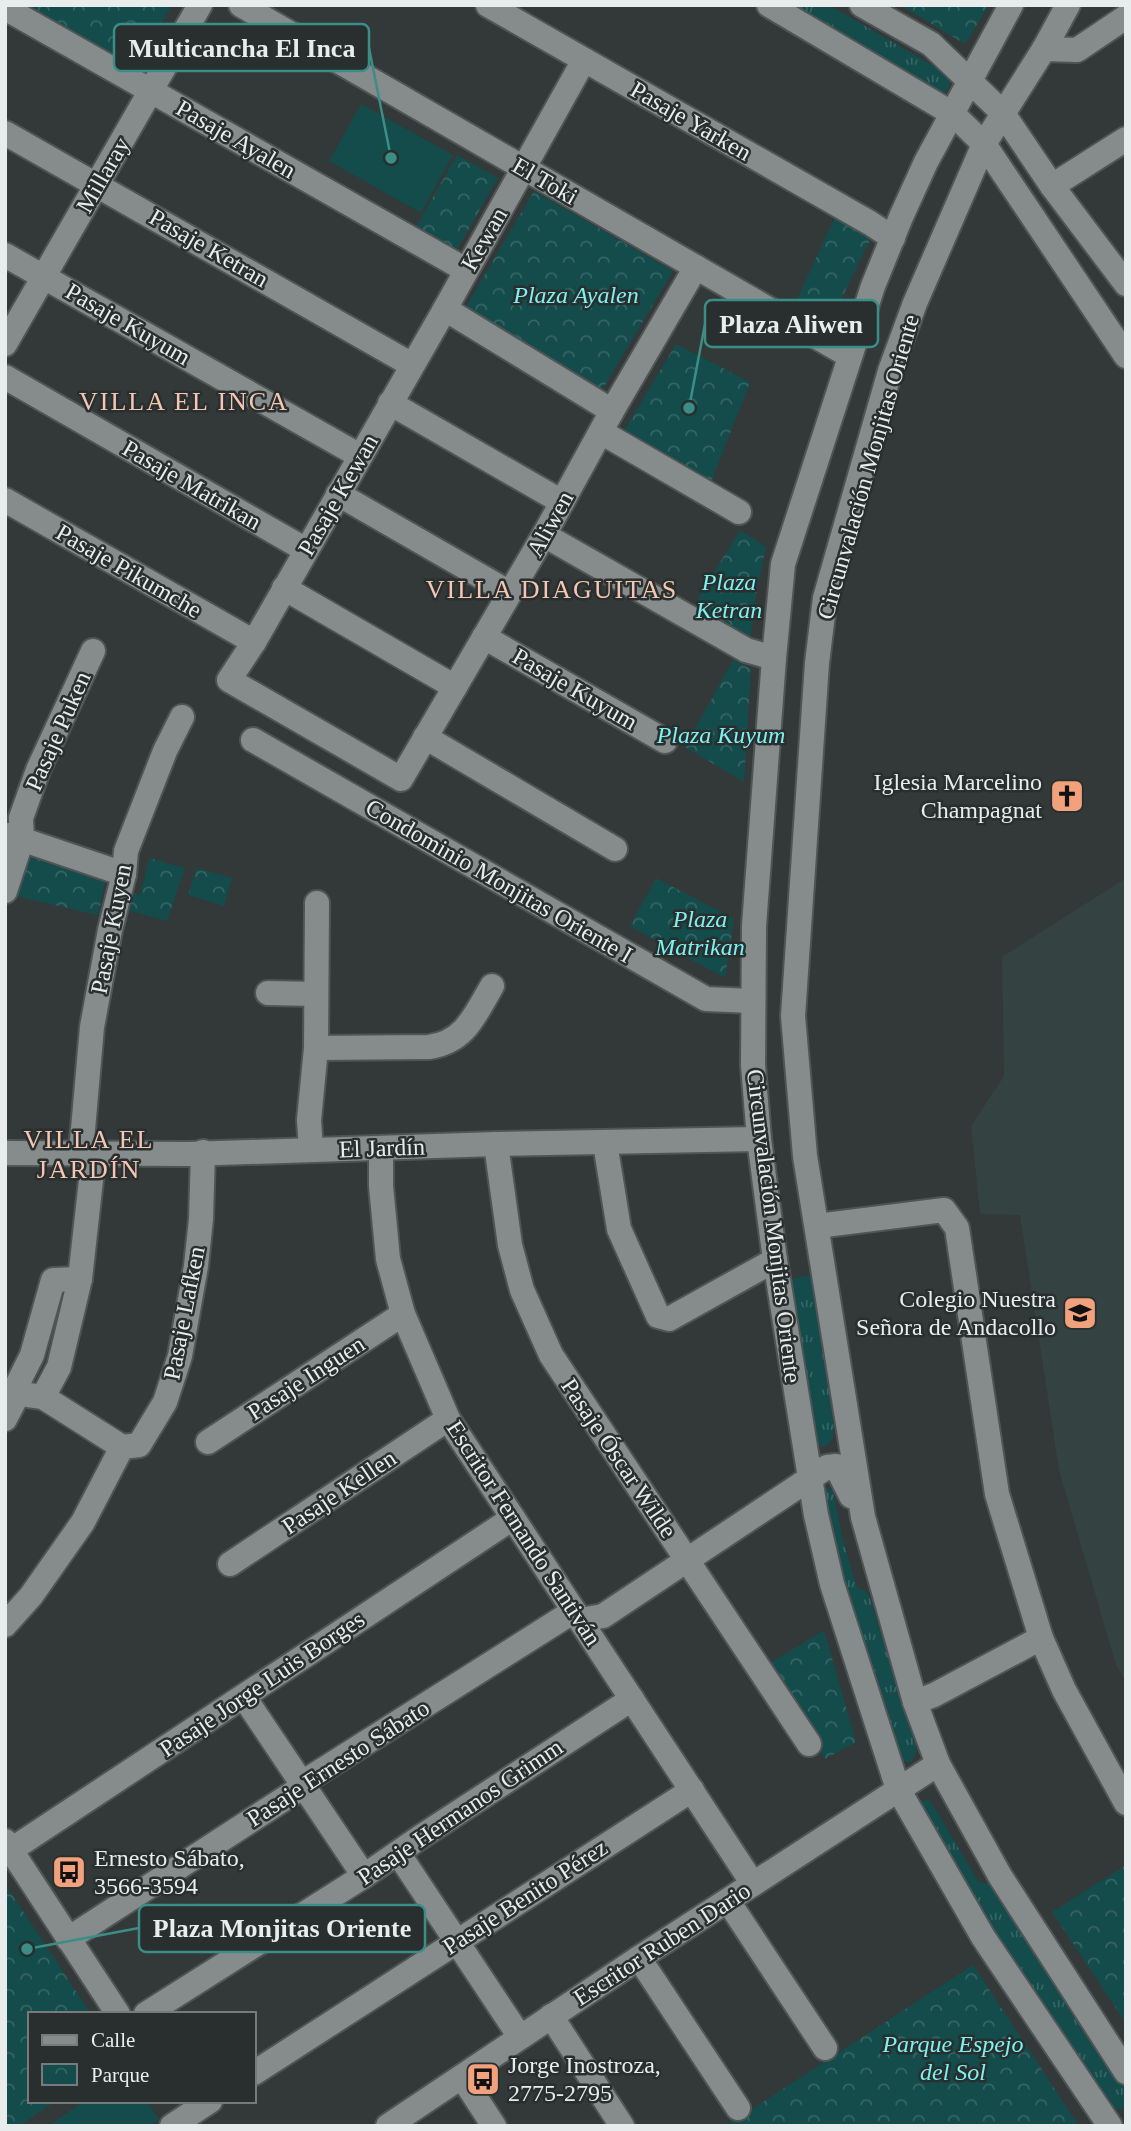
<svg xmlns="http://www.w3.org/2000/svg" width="1131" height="2131" font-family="'Times New Roman',serif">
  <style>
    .built { fill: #354242 }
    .grass { fill: url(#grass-tufts) }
    .park { fill: url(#park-crowns) }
    .pitch { fill: #144b4b }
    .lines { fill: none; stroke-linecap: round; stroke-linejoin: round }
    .minor-casing { stroke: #505454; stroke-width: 28 }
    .minor { stroke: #868c8c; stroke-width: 24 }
    .labels { text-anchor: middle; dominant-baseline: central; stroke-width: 5; stroke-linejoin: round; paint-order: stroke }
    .street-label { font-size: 24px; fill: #e9ecec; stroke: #292e2e }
    .park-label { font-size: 24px; font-style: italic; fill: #7ef1f1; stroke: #292e2e }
    .poi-label { font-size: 24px; fill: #e9ecec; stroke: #292e2e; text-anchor: end }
    .neighbourhood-label { font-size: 26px; letter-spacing: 2px; fill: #f5c7b2; stroke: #292e2e }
    .leader { fill: none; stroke: #3b8e87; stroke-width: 2.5 }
    .callout-dot { fill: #3b8e87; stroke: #292e2e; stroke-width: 2.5 }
    .callout { fill: #292e2e; stroke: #3b8e87; stroke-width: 2.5 }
    .callout-label { font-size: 26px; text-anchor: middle; font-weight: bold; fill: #e9ecec }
  </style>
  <defs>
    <pattern id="grass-tufts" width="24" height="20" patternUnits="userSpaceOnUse" patternTransform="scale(1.75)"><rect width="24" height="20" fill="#144b4b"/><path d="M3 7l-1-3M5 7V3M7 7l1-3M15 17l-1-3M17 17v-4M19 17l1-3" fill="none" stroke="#366565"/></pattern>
    <pattern id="park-crowns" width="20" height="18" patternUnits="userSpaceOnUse" patternTransform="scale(1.75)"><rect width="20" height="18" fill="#144b4b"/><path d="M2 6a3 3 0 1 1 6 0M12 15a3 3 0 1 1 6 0" fill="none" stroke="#366565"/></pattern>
  </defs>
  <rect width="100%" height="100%" fill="#333838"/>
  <polygon class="built" points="1126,878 1126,1682 1116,1665 1059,1470 1020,1215 980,1214 971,1126 1004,1076 1002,957"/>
  <g class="grass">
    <polygon points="787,5 829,5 944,72 952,78 948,90 942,93"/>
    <path d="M 811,1275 L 834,1426 C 834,1436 833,1443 823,1447 L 815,1442 L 790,1279 Z"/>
    <polygon points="827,1488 833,1491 843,1540 857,1588 864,1590 869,1595 917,1750 912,1761 908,1763 898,1757 829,1531 823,1490"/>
    <polygon points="925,1800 930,1800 978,1881 981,1883 991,1883 1126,2089 1124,2109 1112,2109 989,1925 921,1808 922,1802"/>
  </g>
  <g class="park">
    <polygon points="24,5 172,5 135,68"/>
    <polygon points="900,5 989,5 965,44"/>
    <polygon points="457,155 498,178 455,253 414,230"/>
    <polygon points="534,191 673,271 601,392 464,310"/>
    <polygon points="836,215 871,238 833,316 830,317 797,299"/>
    <polygon points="676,344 750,382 710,485 622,434"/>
    <polygon points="740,530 766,547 757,589 750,640 694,605"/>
    <polygon points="733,660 751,669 744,782 685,747"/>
    <polygon points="26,849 106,879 98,915 15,896"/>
    <polygon points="149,858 185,868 167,921 120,908 125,890 140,895"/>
    <polygon points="197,868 232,878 224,906 188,895"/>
    <polygon points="656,878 734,919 725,978 630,926"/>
    <polygon points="824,1630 856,1742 825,1759 767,1665"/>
    <polygon points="1126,1865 1126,2023 1052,1912"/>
    <polygon points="5,1884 91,2014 30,2014 30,2101 56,2101 19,2126 5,2126"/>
    <polygon points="973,1965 1079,2126 726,2126"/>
  </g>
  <g class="pitch">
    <polygon points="361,104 453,155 421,213 329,161"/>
    <polygon points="84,2101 147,2101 159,2120 150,2126 48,2126"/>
  </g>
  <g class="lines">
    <g class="minor-casing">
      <g id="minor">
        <polyline points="241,5 850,356"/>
        <polyline points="488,5 870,223 893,238"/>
        <polyline points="769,5 953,114 984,144 1126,356"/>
        <polyline points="862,5 931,44 1002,112 1052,186 1126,284"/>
        <polyline points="1011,5 926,162 901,217 873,286 783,564 774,658 754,926 753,1065 759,1139 775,1260 816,1515 832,1584 898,1789 983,1937 1110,2126"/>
        <polyline points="1068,5 1044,49 984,144 915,303 890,371 825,598 817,663 793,1016 805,1156 863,1517 915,1702 938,1764 1000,1876 1126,2072"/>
        <polyline points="5,8 466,270"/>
        <polyline points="1044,49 1077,50 1126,17"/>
        <polyline points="584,60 445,309 254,642 229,680 401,779 544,535 612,411 696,267"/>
        <polyline points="5,133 412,365"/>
        <polyline points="1052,186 1126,139"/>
        <polyline points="5,255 360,456"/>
        <polyline points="445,309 612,411"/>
        <polyline points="5,344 200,5"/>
        <polyline points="5,377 306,550"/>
        <polyline points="390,403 562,502"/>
        <polyline points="601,432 739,512"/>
        <polyline points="338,494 510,593"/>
        <polyline points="5,500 254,642"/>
        <polyline points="544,535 746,650 774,658"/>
        <polyline points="284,588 455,687"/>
        <polyline points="484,637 665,741"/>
        <polyline points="425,737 615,849"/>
        <polyline points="253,740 706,999 752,1001"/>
        <polyline points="9,835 124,874"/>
        <polyline points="5,891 22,839 21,818 38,770 93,651"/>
        <polyline points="268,993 315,994"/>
        <path d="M 316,1048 L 429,1047 C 465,1042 475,1015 492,986"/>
        <polyline points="605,1143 619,1229 658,1316 669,1319 775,1260"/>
        <polyline points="496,1144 510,1245 522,1290 551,1355 809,1744"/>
        <polyline points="381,1148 381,1186 388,1259 403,1314 448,1419 753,1884"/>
        <polyline points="311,1150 309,1120 316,1048 317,903"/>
        <polyline points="81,1152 92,1027 110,930 124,874 126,851 165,751 182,717"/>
        <polyline points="5,1153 189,1154 496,1144 759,1139"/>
        <polyline points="817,1226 944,1210 957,1228 997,1494 1041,1638 1064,1690 1126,1803"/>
        <polyline points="28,1395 43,1397 122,1447"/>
        <polyline points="43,1397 59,1367 80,1279 94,1153"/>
        <polyline points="5,1419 18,1394 18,1383 32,1355 53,1280 80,1279"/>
        <polyline points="208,1442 403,1314"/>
        <polyline points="230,1564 448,1419"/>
        <polyline points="580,1620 603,1616 827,1467 836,1466 851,1496"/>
        <polyline points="5,1625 31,1596 83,1522 122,1447 139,1445 165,1402 180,1356 196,1266 201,1219 203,1152"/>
        <polyline points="244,1697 364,1876"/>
        <polyline points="915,1702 934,1695 1041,1638"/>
        <polyline points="5,1841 118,2014"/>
        <polyline points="11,1850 513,1518"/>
        <polyline points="398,1853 520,2037"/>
        <polyline points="728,1901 825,2048"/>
        <polyline points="68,1939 304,1786 310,1778 574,1611"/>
        <polyline points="639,1958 738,2108"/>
        <polyline points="146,2014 364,1876 419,1838 632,1699"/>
        <polyline points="551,2016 622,2126"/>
        <polyline points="254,2073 692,1790"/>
        <polyline points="462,2077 494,2126"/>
        <polyline points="172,2126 210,2101"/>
        <polyline points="388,2126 639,1958 938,1764"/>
      </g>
    </g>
    <use href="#minor" class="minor"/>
  </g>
  <defs>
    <g id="church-square" transform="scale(1.75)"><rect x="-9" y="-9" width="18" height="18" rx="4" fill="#f1a17c" stroke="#292e2e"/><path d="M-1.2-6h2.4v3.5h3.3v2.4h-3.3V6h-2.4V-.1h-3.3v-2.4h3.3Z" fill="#111"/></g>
    <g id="school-square" transform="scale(1.75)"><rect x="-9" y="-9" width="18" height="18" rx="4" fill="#f1a17c" stroke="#292e2e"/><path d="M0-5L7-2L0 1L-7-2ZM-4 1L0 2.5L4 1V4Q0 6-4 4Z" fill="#111"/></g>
    <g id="bus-square" transform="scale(1.75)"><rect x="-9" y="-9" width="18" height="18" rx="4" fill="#f1a17c" stroke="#292e2e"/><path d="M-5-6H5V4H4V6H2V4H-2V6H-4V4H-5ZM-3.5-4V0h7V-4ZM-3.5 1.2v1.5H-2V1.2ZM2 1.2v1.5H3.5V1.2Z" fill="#111"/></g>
  </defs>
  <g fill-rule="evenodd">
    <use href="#church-square" x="1067" y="796"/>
    <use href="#school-square" x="1080" y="1313"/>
    <use href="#bus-square" x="69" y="1872"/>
    <use href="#bus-square" x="483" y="2079"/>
  </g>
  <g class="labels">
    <g class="street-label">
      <text transform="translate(691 121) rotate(30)">Pasaje Yarken</text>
      <text transform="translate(236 139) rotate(30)">Pasaje Ayalen</text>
      <text transform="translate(103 175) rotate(-60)">Millaray</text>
      <text transform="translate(545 181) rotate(30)">El Toki</text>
      <text transform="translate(484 239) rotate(-60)">Kewan</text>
      <text transform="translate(209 248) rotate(30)">Pasaje Ketran</text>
      <text transform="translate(128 324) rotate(30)">Pasaje Kuyum</text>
      <text transform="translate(868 467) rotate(-74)">Circunvalación Monjitas Oriente</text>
      <text transform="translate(192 485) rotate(30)">Pasaje Matrikan</text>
      <text transform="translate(338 495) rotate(-60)">Pasaje Kewan</text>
      <text transform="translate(550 524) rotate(-61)">Aliwen</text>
      <text transform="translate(129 571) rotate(30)">Pasaje Pikumche</text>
      <text transform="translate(575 689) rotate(30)">Pasaje Kuyum</text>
      <text transform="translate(58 731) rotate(-66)">Pasaje Puken</text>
      <text transform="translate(499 881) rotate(30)">Condominio Monjitas Oriente I</text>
      <text transform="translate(111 929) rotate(-79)">Pasaje Kuyen</text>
      <text transform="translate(382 1148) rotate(-2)">El Jardín</text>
      <text transform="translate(774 1226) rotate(83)">Circunvalación Monjitas Oriente</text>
      <text transform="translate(184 1313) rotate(-79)">Pasaje Lafken</text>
      <text transform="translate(306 1378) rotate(-33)">Pasaje Inguen</text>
      <text transform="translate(619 1458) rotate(56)">Pasaje Óscar Wilde</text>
      <text transform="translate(339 1492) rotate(-34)">Pasaje Kellen</text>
      <text transform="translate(524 1533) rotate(57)">Escritor Fernando Santiván</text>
      <text transform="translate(262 1684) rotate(-34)">Pasaje Jorge Luis Borges</text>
      <text transform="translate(338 1763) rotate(-33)">Pasaje Ernesto Sábato</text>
      <text transform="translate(460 1812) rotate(-34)">Pasaje Hermanos Grimm</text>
      <text transform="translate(525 1897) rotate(-33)">Pasaje Benito Pérez</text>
      <text transform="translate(662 1944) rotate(-33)">Escritor Ruben Dario</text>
    </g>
    <g class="park-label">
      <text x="576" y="295">Plaza Ayalen</text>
      <text x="729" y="582">Plaza<tspan x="729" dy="28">Ketran</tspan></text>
      <text x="721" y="735">Plaza Kuyum</text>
      <text x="700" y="919">Plaza<tspan x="700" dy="28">Matrikan</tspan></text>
      <text x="953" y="2044">Parque Espejo<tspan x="953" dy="28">del Sol</tspan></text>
    </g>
    <g class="poi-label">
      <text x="1042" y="782">Iglesia Marcelino<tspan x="1042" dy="28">Champagnat</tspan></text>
      <text x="1056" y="1299">Colegio Nuestra<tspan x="1056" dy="28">Señora de Andacollo</tspan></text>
      <text x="94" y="1858" text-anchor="start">Ernesto Sábato,<tspan x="94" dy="28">3566-3594</tspan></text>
      <text x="508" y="2065" text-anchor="start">Jorge Inostroza,<tspan x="508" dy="28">2775-2795</tspan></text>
    </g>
    <g class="neighbourhood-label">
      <text x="184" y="401">VILLA EL INCA</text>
      <text x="552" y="589">VILLA DIAGUITAS</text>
      <text x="89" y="1139">VILLA EL<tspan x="89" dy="30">JARDÍN</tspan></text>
    </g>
  </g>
  <path class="leader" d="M391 158L369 48M689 408L705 324M27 1949L139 1928"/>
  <g class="callout-dot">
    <circle cx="391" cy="158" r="7"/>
    <circle cx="689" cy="408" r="7"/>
    <circle cx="27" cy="1949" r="7"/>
  </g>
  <g class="callout">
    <rect x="114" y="24" width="255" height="47" rx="7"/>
    <rect x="705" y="300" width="173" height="47" rx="7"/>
    <rect x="139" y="1905" width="286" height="47" rx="7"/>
  </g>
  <g class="callout-label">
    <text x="242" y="57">Multicancha El Inca</text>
    <text x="791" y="333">Plaza Aliwen</text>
    <text x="282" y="1937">Plaza Monjitas Oriente</text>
  </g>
  <rect width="1131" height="2131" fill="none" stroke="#e9ecec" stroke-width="14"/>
  <rect x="28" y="2012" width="228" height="91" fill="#292e2e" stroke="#767a7a" stroke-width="2"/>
  <rect x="42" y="2035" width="35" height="10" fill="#868c8c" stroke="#767a7a" stroke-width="2"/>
  <text x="91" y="2047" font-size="21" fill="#e9ecec">Calle</text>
  <rect x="42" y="2064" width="35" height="21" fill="url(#park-crowns)" stroke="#767a7a" stroke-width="2"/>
  <text x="91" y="2082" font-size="21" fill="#e9ecec">Parque</text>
</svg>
